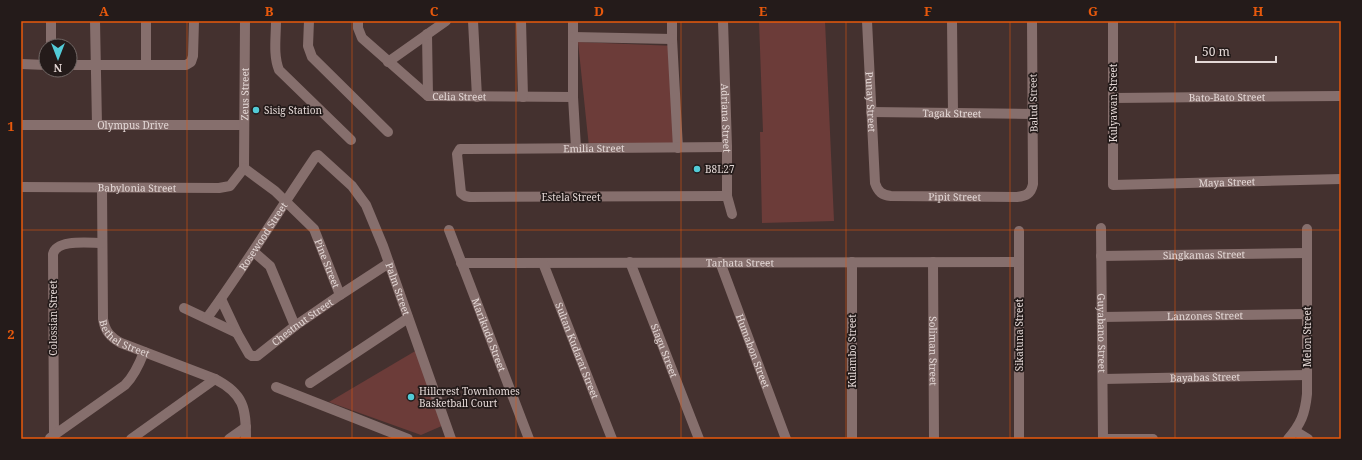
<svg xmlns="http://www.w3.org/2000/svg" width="1362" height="460" font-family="'Noto Serif',serif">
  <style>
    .green { fill: #6c3c39 }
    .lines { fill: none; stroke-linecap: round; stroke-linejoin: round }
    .minor { stroke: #866f6d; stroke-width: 10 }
    .grid { fill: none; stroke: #e8590c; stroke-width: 1; stroke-opacity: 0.55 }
    .poi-dot { fill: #52cbd7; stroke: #241b1a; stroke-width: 1.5 }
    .labels { text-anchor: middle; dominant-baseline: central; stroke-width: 3.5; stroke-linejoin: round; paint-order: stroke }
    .street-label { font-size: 10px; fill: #e4d8d6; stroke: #241b1a }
    .poi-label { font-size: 10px; fill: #e4d8d6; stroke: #241b1a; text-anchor: start }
    .neatline { fill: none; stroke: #e8590c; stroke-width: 1.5 }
    .grid-label { font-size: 13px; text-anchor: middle; font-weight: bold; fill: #e8590c }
  </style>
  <rect width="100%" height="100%" fill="#44312f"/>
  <g class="green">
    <polygon points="759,21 825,21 834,221 762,223 760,132 763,132"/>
    <polygon points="578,42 675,46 681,149 589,147"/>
    <polygon points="417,350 444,425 421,435 329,402"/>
  </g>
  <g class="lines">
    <g class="minor">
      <polyline points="51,21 51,46"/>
      <polyline points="95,21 97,125"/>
      <polyline points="146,21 146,65"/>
      <path d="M 276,21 C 276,37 273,55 279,70 L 351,140"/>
      <polyline points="309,21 308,46 312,57 388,132"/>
      <path id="s1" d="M 358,21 L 358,28 L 362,38 L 428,96 L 573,97"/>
      <polyline points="473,21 477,97"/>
      <polyline points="521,21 523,97"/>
      <polyline points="573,21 573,97 576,148"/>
      <polyline points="672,21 672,39 678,148"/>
      <path id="s2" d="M 723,21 L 727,147 L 727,196 L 732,214"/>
      <path id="s3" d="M 867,21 L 875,183 C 878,192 882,195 891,196 L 1017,197 C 1026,196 1031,194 1033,184 L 1032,21"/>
      <polyline points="952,21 953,113"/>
      <path id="s4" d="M 1113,21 L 1113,185 L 1341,179"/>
      <polyline points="427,34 428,96"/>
      <polyline points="573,37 672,39"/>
      <polyline points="388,62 446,21"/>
      <polyline points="21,64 46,65"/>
      <polyline points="70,65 186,65 191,62 193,56 194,21"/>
      <path id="s5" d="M 1113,98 L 1341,96"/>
      <path id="s6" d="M 871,112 L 1033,114"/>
      <path id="s7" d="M 21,125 L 244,125"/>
      <path id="s8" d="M 244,168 L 275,191 L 314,229 L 340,295"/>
      <path id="s9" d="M 244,168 L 245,21"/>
      <path id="s10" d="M 21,187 L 219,188 L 230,186 L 244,168"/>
      <path id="s11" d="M 102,188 L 103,319 C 105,331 110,337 121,343 L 215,379 C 244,394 246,408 246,439"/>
      <path id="s12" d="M 727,196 L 470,197 L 465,196 L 461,193 L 457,154 L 460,149 L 467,149 L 727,147"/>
      <path id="s13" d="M 1101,228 L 1103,439"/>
      <path id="s14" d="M 449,230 L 529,439"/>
      <polyline points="1019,231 1019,439"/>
      <polyline points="254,252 270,266 295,326"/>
      <path id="s15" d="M 1101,256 L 1307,253"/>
      <path id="s16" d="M 630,262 L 699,439"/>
      <path id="s17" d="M 720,262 L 786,439"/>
      <polyline points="852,262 852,439"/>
      <path id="s18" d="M 933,262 L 934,439"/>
      <path id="s19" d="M 461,263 L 1019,262"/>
      <path id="s20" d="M 543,263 L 612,439"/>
      <path id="s21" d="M 221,299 L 237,333 L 249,354 L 252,356 L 257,356 L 295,326 L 340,295 L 389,263"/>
      <polyline points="184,308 237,333"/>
      <path id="s22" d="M 1102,317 L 1307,314"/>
      <path id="s23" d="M 207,318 C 246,265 279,210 316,156 L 318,155 L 352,186 L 366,205 L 383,246 L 451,439"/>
      <path id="s24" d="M 1103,379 L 1307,375"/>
      <polyline points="310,383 408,318"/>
      <polyline points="276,387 408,439"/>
      <polyline points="1295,431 1308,439"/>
      <path d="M 54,435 L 53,254 C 57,239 88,243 102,243"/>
      <path d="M 50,438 L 125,385 C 134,376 139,365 144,352"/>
      <polyline points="131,439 215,379"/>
      <polyline points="229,439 246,427"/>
      <polyline points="1103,439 1153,439"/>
      <path d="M 1288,439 C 1301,424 1305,414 1307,394 L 1307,229"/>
    </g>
  </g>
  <path class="grid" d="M 187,21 L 187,439M 352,21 L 352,439M 516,21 L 516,439M 681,21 L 681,439M 846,21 L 846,439M 1010,21 L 1010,439M 1175,21 L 1175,439M 21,230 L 1341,230"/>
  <g class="poi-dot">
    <circle cx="256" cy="110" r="4"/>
    <circle cx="697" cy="169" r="4"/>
    <circle cx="411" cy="397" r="4"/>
  </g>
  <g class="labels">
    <g class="street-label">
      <text stroke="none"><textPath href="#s9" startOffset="74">Zeus Street</textPath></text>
      <text stroke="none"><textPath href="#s1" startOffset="137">Celia Street</textPath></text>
      <text stroke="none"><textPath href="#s5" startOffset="114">Bato-Bato Street</textPath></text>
      <text stroke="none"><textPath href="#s3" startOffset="81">Punay Street</textPath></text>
      <text transform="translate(1033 103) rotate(-91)">Balud Street</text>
      <text transform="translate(1113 103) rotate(-90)">Kulyawan Street</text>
      <text stroke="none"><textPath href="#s6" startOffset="81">Tagak Street</textPath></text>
      <text stroke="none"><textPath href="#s2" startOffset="97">Adriana Street</textPath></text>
      <text stroke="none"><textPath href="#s7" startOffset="112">Olympus Drive</textPath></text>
      <text stroke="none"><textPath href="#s12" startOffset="446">Emilia Street</textPath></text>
      <text stroke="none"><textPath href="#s4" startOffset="278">Maya Street</textPath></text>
      <text stroke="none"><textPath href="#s10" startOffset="116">Babylonia Street</textPath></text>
      <text x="571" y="197">Estela Street</text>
      <text stroke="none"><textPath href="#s3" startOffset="248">Pipit Street</textPath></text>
      <text stroke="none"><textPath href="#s23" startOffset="99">Rosewood Street</textPath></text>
      <text stroke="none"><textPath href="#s15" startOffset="103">Singkamas Street</textPath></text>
      <text stroke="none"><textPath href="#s19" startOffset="279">Tarhata Street</textPath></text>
      <text stroke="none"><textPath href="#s8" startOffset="130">Pine Street</textPath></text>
      <text stroke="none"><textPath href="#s23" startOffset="357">Palm Street</textPath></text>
      <text stroke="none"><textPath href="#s22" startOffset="103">Lanzones Street</textPath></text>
      <text transform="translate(53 318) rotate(-90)">Colossian Street</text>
      <text stroke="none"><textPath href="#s21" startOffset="127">Chestnut Street</textPath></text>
      <text stroke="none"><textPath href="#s13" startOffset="105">Guyabano Street</textPath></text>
      <text stroke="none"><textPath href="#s14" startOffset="112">Marikudo Street</textPath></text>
      <text transform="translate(1019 335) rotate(-90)">Sikatuna Street</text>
      <text stroke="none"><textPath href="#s11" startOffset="162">Bethel Street</textPath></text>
      <text transform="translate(1307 337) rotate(-90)">Melon Street</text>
      <text stroke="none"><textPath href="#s20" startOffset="94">Sultan Kudarat Street</textPath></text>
      <text stroke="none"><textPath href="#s16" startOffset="95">Siagu Street</textPath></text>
      <text stroke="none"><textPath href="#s17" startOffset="95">Humabon Street</textPath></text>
      <text transform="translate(852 351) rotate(-90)">Kulambo Street</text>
      <text stroke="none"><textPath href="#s18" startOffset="89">Soliman Street</textPath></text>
      <text stroke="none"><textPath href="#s24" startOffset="102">Bayabas Street</textPath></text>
    </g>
    <g class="poi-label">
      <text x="264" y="110">Sisig Station</text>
      <text x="705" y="169">B8L27</text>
      <text x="419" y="391">Hillcrest Townhomes<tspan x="419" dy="12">Basketball Court</tspan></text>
    </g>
  </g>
  <rect width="1362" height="460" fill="none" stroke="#241b1a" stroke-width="44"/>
  <g transform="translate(58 58) rotate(180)"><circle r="19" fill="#241b1a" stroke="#716765"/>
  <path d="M0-3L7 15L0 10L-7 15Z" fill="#52cbd7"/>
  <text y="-6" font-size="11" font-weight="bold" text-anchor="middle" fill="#e4d8d6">N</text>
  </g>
  <path d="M1196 56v6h80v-6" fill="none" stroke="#e4d8d6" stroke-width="2"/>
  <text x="1202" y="56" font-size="12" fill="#e4d8d6" stroke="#241b1a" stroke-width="3" paint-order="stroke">50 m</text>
  <rect x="22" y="22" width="1318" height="416" class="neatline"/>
  <g class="grid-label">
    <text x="104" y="16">A</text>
    <text x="269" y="16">B</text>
    <text x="434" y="16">C</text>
    <text x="599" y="16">D</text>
    <text x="763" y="16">E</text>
    <text x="928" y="16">F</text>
    <text x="1093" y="16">G</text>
    <text x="1258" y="16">H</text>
    <text x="11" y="131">1</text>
    <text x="11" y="339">2</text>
  </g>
</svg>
